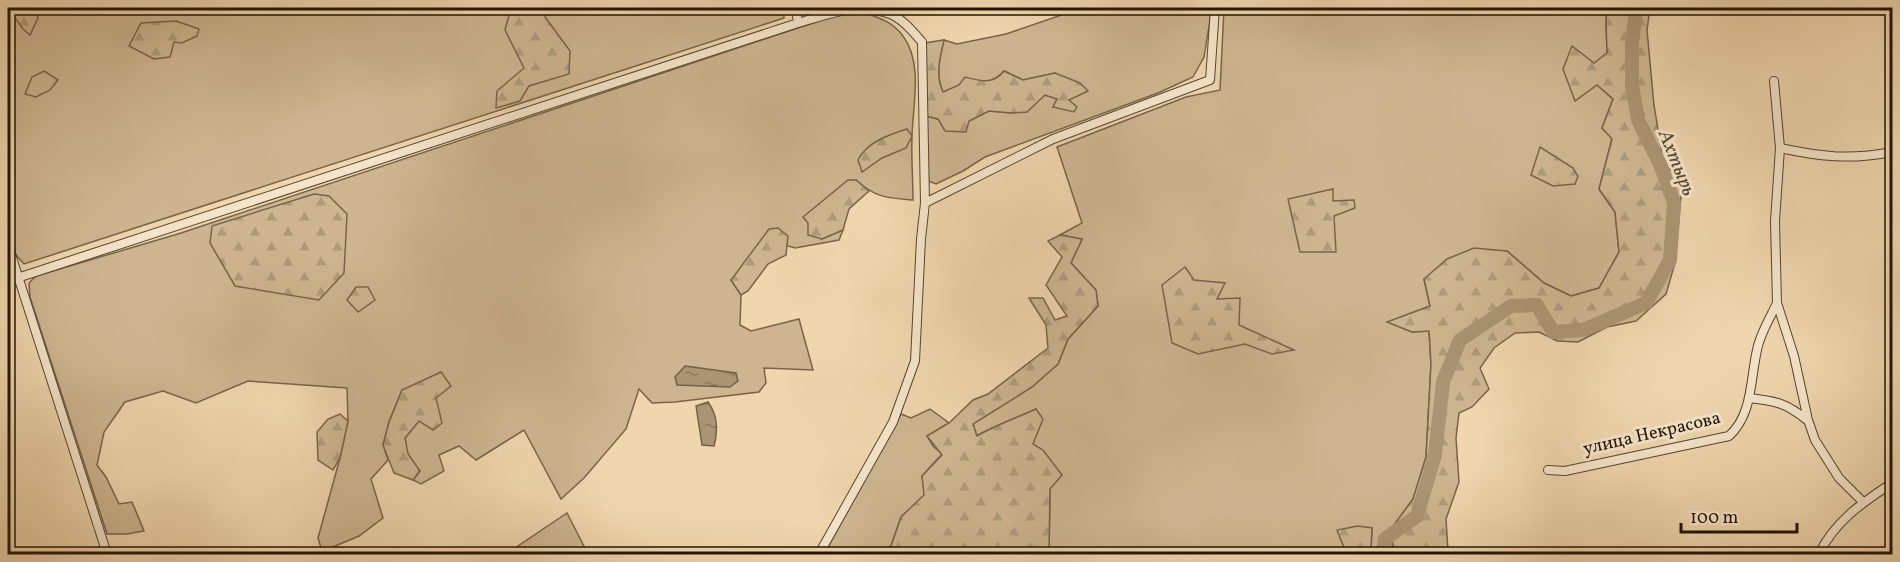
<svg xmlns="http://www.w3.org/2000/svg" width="1900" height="562" font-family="Vollkorn,serif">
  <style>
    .green { fill: #ccb590; stroke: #786448; stroke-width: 1.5 }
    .forest { fill: url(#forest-firs); stroke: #786448; stroke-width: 1.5 }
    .water { fill: url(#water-ripples); stroke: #746045; stroke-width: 1.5 }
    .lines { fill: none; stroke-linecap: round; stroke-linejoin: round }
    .river { stroke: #aa9473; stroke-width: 14 }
    .minor-casing { stroke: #57442c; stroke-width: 10 }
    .minor { stroke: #f5e4ca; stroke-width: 8 }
    .labels { text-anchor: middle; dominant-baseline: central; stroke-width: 6; stroke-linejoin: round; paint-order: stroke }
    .street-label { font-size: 18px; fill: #241300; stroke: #f5e4ca }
    .water-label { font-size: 20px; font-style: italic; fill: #5a472e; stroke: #f5e4ca }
  </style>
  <defs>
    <pattern id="forest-firs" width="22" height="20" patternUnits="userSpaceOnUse" patternTransform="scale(1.5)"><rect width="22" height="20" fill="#ccb590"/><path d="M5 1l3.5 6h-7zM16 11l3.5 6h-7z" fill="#af9b7a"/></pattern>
    <pattern id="water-ripples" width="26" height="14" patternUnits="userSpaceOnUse" patternTransform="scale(1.5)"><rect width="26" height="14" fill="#aa9473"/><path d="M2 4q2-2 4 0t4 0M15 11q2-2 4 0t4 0" fill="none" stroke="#8a785c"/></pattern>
  </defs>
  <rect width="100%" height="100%" fill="#efd6ae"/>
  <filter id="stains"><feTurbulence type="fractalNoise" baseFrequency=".00333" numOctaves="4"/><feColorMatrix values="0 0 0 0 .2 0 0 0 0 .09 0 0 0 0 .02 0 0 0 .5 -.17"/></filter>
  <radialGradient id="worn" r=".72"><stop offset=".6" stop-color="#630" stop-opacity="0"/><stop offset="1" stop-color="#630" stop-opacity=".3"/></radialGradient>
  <g class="green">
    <polygon points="8,8 783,8 784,18 24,264 16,255 8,230"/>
    <path d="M 1082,8 L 1212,8 L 1204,57 L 1193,77 L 1158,93 L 985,157 L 963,171 L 936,184 L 928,181 L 926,116 L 938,119 L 969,121 L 989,111 L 1012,113 L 1045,95 L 1057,99 L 1053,107 L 1068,100 L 1055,73 L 1023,80 L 1004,71 C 994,84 977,82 962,85 C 956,86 949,90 943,92 C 935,76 940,57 944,40 L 957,44 L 1006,34 Z"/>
    <path d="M 1224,8 L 1607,8 L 1606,20 L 1607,53 L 1595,63 L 1597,85 L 1613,99 L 1602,128 L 1612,138 L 1599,189 L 1615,212 L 1619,252 L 1599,288 L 1571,296 L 1544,283 L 1507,251 L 1424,279 L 1430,306 L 1388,322 L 1412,332 L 1429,331 L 1431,364 L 1426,457 L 1413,499 L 1394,525 L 1392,543 L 1395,554 L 1373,554 L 1371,549 L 1372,528 L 1346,553 L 1351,554 L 1049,554 L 1050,489 L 1033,444 L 1036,409 C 1016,419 995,425 976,436 L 973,423 L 1032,387 L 1058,364 L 1068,339 L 1098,306 L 1096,290 L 1071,263 L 1082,239 L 1060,235 L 1082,223 L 1057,147 L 1186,97 L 1220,90 Z"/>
    <path d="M 860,11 C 877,17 892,21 903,36 C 923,63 913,104 912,135 C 911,156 913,178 913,200 C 887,198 876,198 856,180 L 822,239 L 843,230 L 839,240 L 795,248 L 785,245 L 731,280 L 741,295 L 740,325 L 751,331 L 799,319 L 813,370 L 764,368 L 766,383 L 759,392 L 675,402 L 652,403 L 639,389 L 626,429 L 584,478 L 561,499 L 524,430 L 476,460 L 459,446 L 439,455 L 444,471 L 421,484 L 413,480 L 420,471 L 407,454 L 405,438 L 419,421 L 402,390 L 389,422 L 383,445 L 388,460 L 371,479 L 383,518 L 359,536 L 328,549 L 329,554 L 290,554 L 308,551 L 322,551 L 318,538 L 340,458 L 348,421 L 347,388 L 248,381 L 196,403 L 163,391 L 125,402 L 104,432 L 97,465 L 106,477 L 119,504 L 132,502 L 144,531 L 127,534 L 107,534 L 30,297 L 29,283 L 36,276 L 181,233 L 804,26 L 833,17 Z"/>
    <polygon points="930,409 949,423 927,436 933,446 942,454 922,476 925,495 901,517 891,546 877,554 824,554 901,414 911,418"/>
    <polygon points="567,513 588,554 506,554"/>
  </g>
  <g class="forest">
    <polygon points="8,8 35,8 38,18 30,35 23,29"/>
    <polygon points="511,8 548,8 545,17 570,51 569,74 529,86 520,101 496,108 497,91 524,68 505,30"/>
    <polygon points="1607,8 1650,8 1647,30 1654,105 1663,160 1682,185 1675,263 1666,294 1636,321 1607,327 1578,342 1557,341 1539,332 1515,333 1494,348 1480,368 1489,389 1472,407 1459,413 1456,438 1459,482 1446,519 1448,551 1451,554 1395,554 1392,543 1394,525 1413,499 1426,457 1431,364 1429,331 1412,332 1387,322 1430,306 1424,279 1447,259 1474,248 1507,251 1544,283 1571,296 1599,288 1619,252 1615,212 1599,189 1612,139 1602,128 1613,99 1597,85 1575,101 1563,69 1572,46 1594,63 1607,53 1606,20"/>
    <polygon points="176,21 199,29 197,36 182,43 174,42 170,57 154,59 129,46 141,23"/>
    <path d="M 944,40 C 940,57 935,76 943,92 L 959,85 L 965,77 C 980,81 993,85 1004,71 L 1023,80 L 1055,73 L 1080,83 L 1088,91 L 1069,100 L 1077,107 L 1074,112 L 1053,107 L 1057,99 L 1045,95 L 1027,112 L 1012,113 L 989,111 L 969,121 L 966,132 L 945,131 L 938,119 L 926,116 L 925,43 Z"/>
    <polygon points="44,71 58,80 50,90 36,97 25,94 32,77"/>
    <path d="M 907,129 L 912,136 L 906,148 L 882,158 L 862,172 L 858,160 C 867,142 888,135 907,129 Z"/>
    <polygon points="1540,147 1573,168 1578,176 1575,184 1553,186 1531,175"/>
    <polygon points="848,180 856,180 869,191 849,209 843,230 822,239 808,235 808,223 803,217"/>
    <polygon points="1333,189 1333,201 1354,200 1355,208 1334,216 1336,252 1300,252 1288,199"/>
    <polygon points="314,194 329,196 347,214 344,273 319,300 235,286 210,243 212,226"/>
    <polygon points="778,228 788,236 786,255 768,264 748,291 741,295 731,280 769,229"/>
    <path d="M 1060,235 L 1082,239 L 1071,263 L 1096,290 L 1098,306 L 1068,339 L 1058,364 L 1032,387 L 973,424 L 977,436 C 996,425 1016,418 1036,409 L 1043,419 L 1033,444 L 1043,450 L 1062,475 L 1050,489 L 1049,554 L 877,554 L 891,546 L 901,517 L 924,495 L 922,476 L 942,455 L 927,436 L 949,423 L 973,400 L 988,394 L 1048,348 L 1046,325 L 1029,298 L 1043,298 L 1055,320 L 1067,316 L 1046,285 L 1062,257 L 1048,241 Z"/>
    <polygon points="1185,267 1194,280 1225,283 1217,299 1240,298 1239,325 1294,350 1272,354 1245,344 1198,354 1172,343 1162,285"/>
    <polygon points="356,287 368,287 375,300 358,312 347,300"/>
    <polygon points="441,372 451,386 436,398 442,423 433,430 419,421 405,438 408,454 420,471 413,480 394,473 383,445 389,422 402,390"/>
    <polygon points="340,414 348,421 340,458 333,470 318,460 317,432 328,419"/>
    <polygon points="1358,526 1372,528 1371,549 1373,554 1346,553 1337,530"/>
  </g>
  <g class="water">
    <polygon points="685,366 736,373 738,381 730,387 677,385 675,377"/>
    <path d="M 708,402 C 718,416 718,430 714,446 L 702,445 L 696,406 Z"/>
  </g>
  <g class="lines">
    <polyline class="river" points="1383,554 1385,539 1417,516 1435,455 1443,382 1460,340 1511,306 1537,305 1553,332 1583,330 1646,303 1670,260 1674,203 1660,164 1638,120 1632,86 1632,44 1636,8"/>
    <g class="minor-casing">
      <g id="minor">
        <path d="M 798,23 C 828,14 859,2 890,14 C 903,19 913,32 922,42 L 925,203 L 921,239 L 915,361 L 893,422 L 819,554"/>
        <polyline points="1774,81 1780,148 1775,221 1777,303 1794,356 1808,420 1815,440 1839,478 1863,502"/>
        <path d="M 1780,148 C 1822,157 1850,160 1892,152"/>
        <polyline points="925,203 1053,139 1210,80 1215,8"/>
        <polyline points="8,245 107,554"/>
        <polyline points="8,281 798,23 796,8"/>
        <path d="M 1749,398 C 1776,401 1786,403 1807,420"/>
        <path d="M 1548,470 L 1565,471 L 1729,436 C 1753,414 1750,380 1757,350 C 1760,334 1770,318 1777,303"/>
        <path d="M 1819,554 C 1835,521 1862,503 1892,483"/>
      </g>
    </g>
    <use href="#minor" class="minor"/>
  </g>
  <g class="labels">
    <g class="street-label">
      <text transform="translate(1652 434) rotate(-13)">улица Некрасова</text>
    </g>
    <g class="water-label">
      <text transform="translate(1676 163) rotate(68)">Ахтырь</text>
    </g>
  </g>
  <rect width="1900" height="562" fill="none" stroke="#efd6ae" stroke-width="30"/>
  <rect x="9" y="9" width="1882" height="544" fill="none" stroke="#241300" stroke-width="3"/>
  <rect x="15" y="15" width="1870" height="532" fill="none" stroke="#241300" stroke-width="1.5"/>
  <path d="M1681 523v9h116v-9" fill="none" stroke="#241300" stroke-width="3"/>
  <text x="1690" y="523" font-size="18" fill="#241300" stroke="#f5e4ca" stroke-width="4.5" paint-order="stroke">100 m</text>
  <rect width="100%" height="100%" filter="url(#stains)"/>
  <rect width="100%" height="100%" fill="url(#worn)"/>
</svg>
